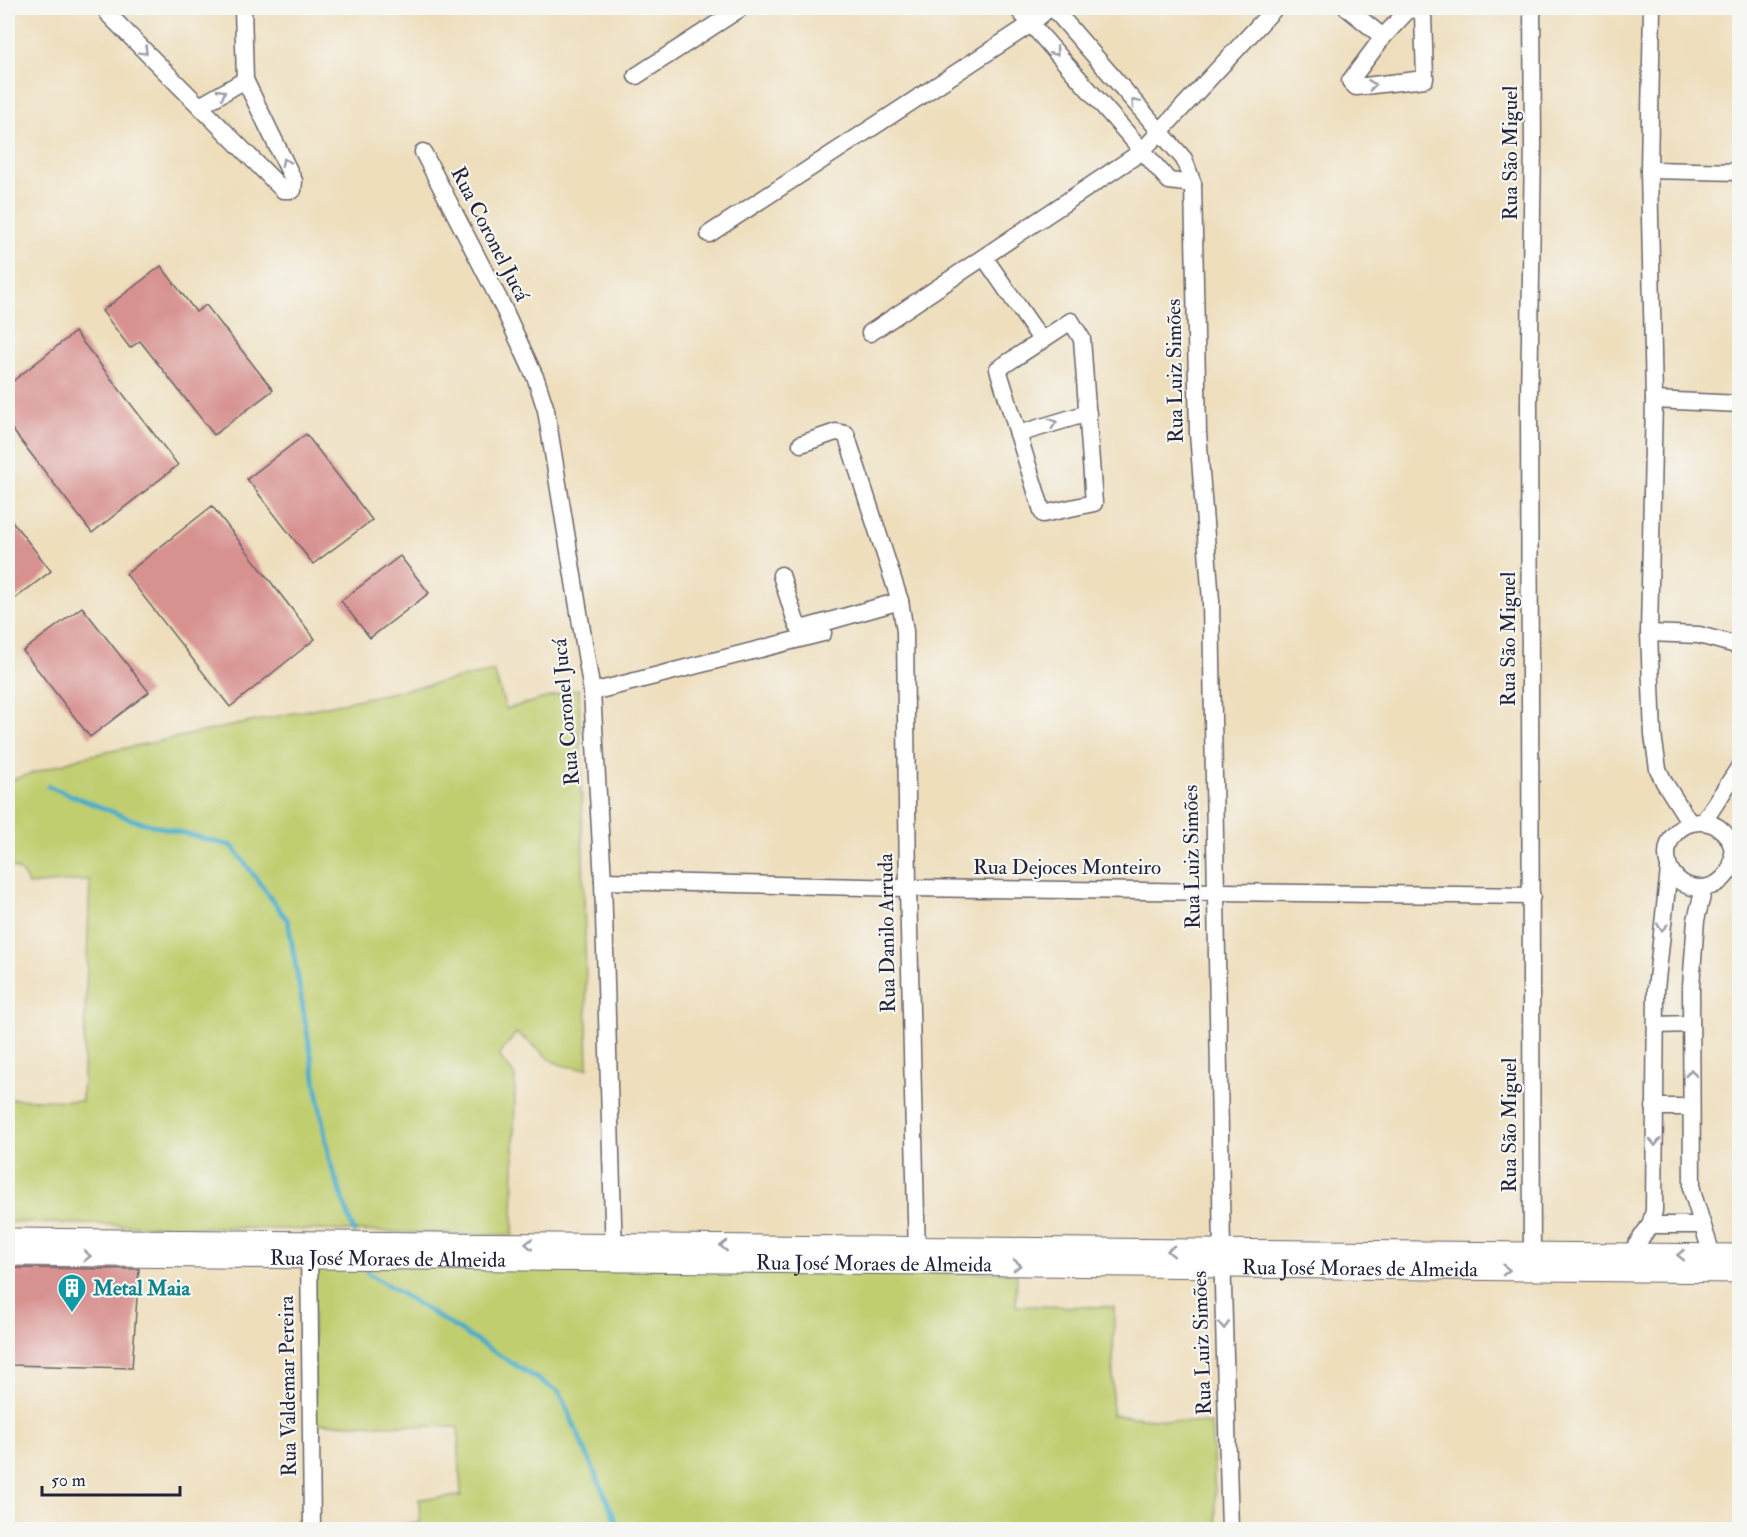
<svg xmlns="http://www.w3.org/2000/svg" width="1747" height="1537" font-family="'IM FELL Double Pica',serif">
  <style>
    .green { fill: #c1ce70; stroke: #727856; stroke-width: 1.5 }
    .lines { fill: none; stroke-linecap: round; stroke-linejoin: round }
    .stream { stroke: #47adc7; stroke-width: 5 }
    .building { fill: #d7918f }
    .minor-casing { stroke: #696468; stroke-width: 19 }
    .tertiary-casing { stroke: #696468; stroke-width: 23 }
    .minor { stroke: #fff; stroke-width: 16 }
    .tertiary { stroke: #fff; stroke-width: 21 }
    .oneway { stroke: #9c9ca7 }
    .labels { text-anchor: middle; dominant-baseline: central; stroke-width: 4.5; stroke-linejoin: round; paint-order: stroke }
    .street-label { font-size: 21px; fill: #22223b; stroke: #f6f6f2 }
    .culture-label { font-size: 21px; font-weight: bold; fill: #0d838f; stroke: #f6f6f2; text-anchor: start }
  </style>
  <rect width="100%" height="100%" fill="#f6f6f2"/>
  <filter id="ink" filterUnits="userSpaceOnUse"><feTurbulence type="fractalNoise" baseFrequency=".0167" numOctaves="2"/><feDisplacementMap in="SourceGraphic" scale="12" xChannelSelector="R" yChannelSelector="G"/><feConvolveMatrix kernelMatrix="1 2 1 2 8 2 1 2 1" color-interpolation-filters="sRGB"/></filter>
  <filter id="wash" filterUnits="userSpaceOnUse"><feTurbulence type="fractalNoise" baseFrequency=".008" numOctaves="4" result="noise"/><feDisplacementMap in="SourceGraphic" scale="24" xChannelSelector="R" yChannelSelector="G"/><feGaussianBlur stdDeviation="1.35" result="paint"/><feColorMatrix in="noise" values="0 0 0 0 0 0 0 0 0 0 0 0 0 0 0 0 0 1.4 0 .05"/><feComposite in="paint" operator="in"/></filter>
  <g filter="url(#wash)">
    <rect width="100%" height="100%" fill="#eedebc"/>
    <g class="green">
      <path d="M 494,671 L 506,709 L 579,689 L 588,1068 C 543,1068 548,1051 516,1033 L 499,1056 L 515,1076 L 513,1235 L 8,1222 L 8,1099 L 82,1101 L 90,880 L 28,885 C 25,874 19,868 8,866 L 8,781 L 83,757 Z"/>
      <polygon points="312,1262 1017,1273 1016,1306 1114,1307 1112,1415 1211,1424 1217,1529 401,1529 401,1524 420,1523 419,1499 461,1496 458,1427 315,1423"/>
    </g>
    <g class="lines">
      <g class="stream">
        <polyline points="48,786 133,820 232,846 288,921 329,1159 354,1232"/>
        <polyline points="365,1267 368,1273 560,1393 620,1530"/>
      </g>
    </g>
    <g id="blocks">
      <g class="building">
        <polygon points="161,266 196,312 206,305 273,390 214,435 140,341 130,348 102,311"/>
        <polygon points="75,332 178,465 92,533 8,424 8,385"/>
        <polygon points="306,434 372,520 313,564 247,479"/>
        <polygon points="212,506 315,639 230,707 126,574"/>
        <polygon points="8,516 51,571 8,604"/>
        <polygon points="400,556 429,593 370,638 341,601"/>
        <polygon points="82,607 149,692 90,737 23,651"/>
        <polygon points="8,1268 139,1269 132,1368 8,1365"/>
      </g>
    </g>
  </g>
  <g filter="url(#ink)">
    <use href="#blocks" fill-opacity="0" stroke="#696468" stroke-width="1.5"/>
    <g class="lines">
      <g class="minor-casing">
        <g id="minor">
          <polyline points="105,8 110,16 283,190 293,190 294,181 245,80 243,8"/>
          <polyline points="1017,8 1169,181 1193,184"/>
          <polyline points="1053,8 1184,159 1193,184 1198,433 1211,601 1222,1252 1230,1530"/>
          <polyline points="1347,8 1383,37"/>
          <polyline points="1410,8 1383,37 1350,81 1356,87 1425,79 1423,14 1414,8"/>
          <polyline points="1652,8 1649,170 1654,400 1649,633 1653,735 1658,769 1664,782 1690,823"/>
          <polyline points="636,76 741,8"/>
          <polyline points="200,106 245,80"/>
          <polyline points="423,152 503,307 536,379 546,410 592,692 603,881 614,1255"/>
          <polyline points="1649,170 1740,172"/>
          <polyline points="709,234 1031,24 1049,8"/>
          <polyline points="984,257 1042,341"/>
          <polygon points="1071,321 1082,339 1094,503 1043,514 998,369"/>
          <polyline points="870,333 1141,152 1275,8"/>
          <polyline points="1654,400 1740,404"/>
          <polyline points="1018,434 1088,413"/>
          <polyline points="781,575 795,619 798,626 805,628 900,601 846,434 836,432 801,444"/>
          <polyline points="900,601 905,631 908,888 917,1257"/>
          <polyline points="1649,633 1699,635 1740,646"/>
          <polyline points="592,692 823,633"/>
          <polyline points="1704,821 1740,766"/>
          <circle cx="1700" cy="855" r="33"/>
          <polyline points="603,881 908,888 1532,896"/>
          <polyline points="1704,888 1696,920 1691,986 1692,1191 1712,1255 1713,1267"/>
          <polyline points="1656,1025 1691,1024"/>
          <polyline points="1654,1107 1690,1107"/>
          <polyline points="1650,1225 1701,1225"/>
          <polyline points="309,1246 312,1530"/>
          <polyline points="1630,1254 1650,1225 1654,1211 1656,989 1669,869"/>
          <polyline points="1532,1264 1529,403 1533,146 1532,8"/>
        </g>
      </g>
      <g class="tertiary-casing">
        <g id="tertiary">
          <polyline points="8,1239 1740,1255"/>
          <path id="s1" d="M 8,1255 L 1740,1272"/>
        </g>
      </g>
      <use href="#minor" class="minor"/>
      <use href="#tertiary" class="tertiary"/>
    </g>
    <defs><path id="oneway-chevron" d="M-2-3.5L2.5 0L-2 3.5" fill="none" stroke-width="1.6" stroke-linecap="round" stroke-linejoin="round" transform="scale(1.5)"/></defs>
    <g class="oneway">
      <use href="#oneway-chevron" transform="translate(144 51) rotate(45)"/>
      <use href="#oneway-chevron" transform="translate(1055 52) rotate(49)"/>
      <use href="#oneway-chevron" transform="translate(1372 85) rotate(-7)"/>
      <use href="#oneway-chevron" transform="translate(222 93) rotate(-30)"/>
      <use href="#oneway-chevron" transform="translate(1135 103) rotate(-131)"/>
      <use href="#oneway-chevron" transform="translate(285 162) rotate(-116)"/>
      <use href="#oneway-chevron" transform="translate(1053 423) rotate(-17)"/>
      <use href="#oneway-chevron" transform="translate(1662 927) rotate(95)"/>
      <use href="#oneway-chevron" transform="translate(1691 1073) rotate(-89)"/>
      <use href="#oneway-chevron" transform="translate(1655 1142) rotate(89)"/>
      <use href="#oneway-chevron" transform="translate(529 1244) rotate(-179)"/>
      <use href="#oneway-chevron" transform="translate(724 1246) rotate(-179)"/>
      <use href="#oneway-chevron" transform="translate(1171 1251) rotate(-179)"/>
      <use href="#oneway-chevron" transform="translate(1681 1255) rotate(-180)"/>
      <use href="#oneway-chevron" transform="translate(87 1256) rotate(1)"/>
      <use href="#oneway-chevron" transform="translate(1017 1265)"/>
      <use href="#oneway-chevron" transform="translate(1506 1270) rotate(1)"/>
      <use href="#oneway-chevron" transform="translate(1224 1325) rotate(88)"/>
    </g>
  </g>
  <defs>
    <g id="building-pin" transform="scale(1.5)"><path d="M0 17L-7.5 6A9.5 9.5 0 1 1 7.5 6Z" fill="#0f9aa8" stroke="#f6f6f2"/><path d="M-4-6H4V6H1V3H-1V6H-4ZM-2.5-4.3h1.7v1.8h-1.7ZM.8-4.3h1.7v1.8H.8ZM-2.5-1h1.7V.8h-1.7ZM.8-1h1.7V.8H.8Z" fill="#fff"/></g>
  </defs>
  <g fill-rule="evenodd">
    <use href="#building-pin" x="72" y="1288"/>
  </g>
  <g class="labels">
    <g class="street-label">
      <text transform="translate(1510 153) rotate(-90)">Rua São Miguel</text>
      <text transform="translate(490 234) rotate(63)">Rua Coronel Jucá</text>
      <text transform="translate(1175 371) rotate(-91)">Rua Luiz Simões</text>
      <text transform="translate(1508 639) rotate(-90)">Rua São Miguel</text>
      <text transform="translate(566 712) rotate(-95)">Rua Coronel Jucá</text>
      <text transform="translate(1192 857) rotate(-91)">Rua Luiz Simões</text>
      <text x="1067" y="867">Rua Dejoces Monteiro</text>
      <text transform="translate(887 933) rotate(-91)">Rua Danilo Arruda</text>
      <text transform="translate(1509 1125) rotate(-90)">Rua São Miguel</text>
      <text stroke="none"><textPath href="#s1" startOffset="380">Rua José Moraes de Almeida</textPath></text>
      <text stroke="none"><textPath href="#s1" startOffset="866">Rua José Moraes de Almeida</textPath></text>
      <text stroke="none"><textPath href="#s1" startOffset="1352">Rua José Moraes de Almeida</textPath></text>
      <text transform="translate(1202 1343) rotate(-92)">Rua Luiz Simões</text>
      <text transform="translate(288 1386) rotate(-91)">Rua Valdemar Pereira</text>
    </g>
    <g class="culture-label">
      <text x="93" y="1288">Metal Maia</text>
    </g>
  </g>
  <rect width="1747" height="1537" fill="none" stroke="#f6f6f2" stroke-width="30"/>
  <path d="M42 1486v9h138v-9" fill="none" stroke="#22223b" stroke-width="3"/>
  <text x="51" y="1486" font-size="18" fill="#22223b" stroke="#f6f6f2" stroke-width="4.5" paint-order="stroke">50 m</text>
</svg>
